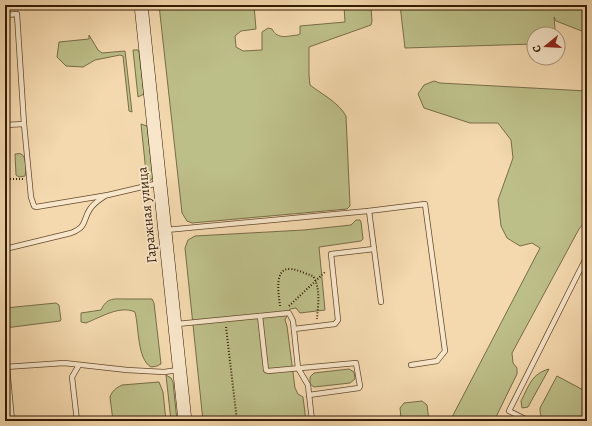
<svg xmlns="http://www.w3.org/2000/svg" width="592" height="426" font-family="Alegreya,serif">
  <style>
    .green { fill: #bdbf89; stroke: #786d46 }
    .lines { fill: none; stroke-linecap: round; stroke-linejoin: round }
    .lane-casing { stroke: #644a2d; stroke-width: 6 }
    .secondary-casing { stroke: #341b02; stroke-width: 14 }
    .path { stroke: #341b02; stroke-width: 2; stroke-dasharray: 1 2; stroke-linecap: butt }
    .lane { stroke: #f8e6ca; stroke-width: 4.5 }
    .secondary { stroke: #f8e6ca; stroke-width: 13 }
    .labels { text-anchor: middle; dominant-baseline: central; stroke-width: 3.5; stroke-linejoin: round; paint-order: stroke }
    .street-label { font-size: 14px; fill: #341b02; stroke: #f8e6ca }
  </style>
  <rect width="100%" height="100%" fill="#f4d9ae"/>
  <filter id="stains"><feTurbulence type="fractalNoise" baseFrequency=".005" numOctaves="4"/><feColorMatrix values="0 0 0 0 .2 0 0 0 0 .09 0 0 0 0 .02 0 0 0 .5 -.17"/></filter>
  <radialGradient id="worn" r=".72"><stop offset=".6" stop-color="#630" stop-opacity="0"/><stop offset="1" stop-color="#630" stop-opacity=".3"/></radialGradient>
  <g class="green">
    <path d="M 159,5 L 254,5 L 256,29 L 241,31 L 235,36 L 236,47 L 243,51 L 262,50 L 262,32 L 268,28 L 272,29 C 278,40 287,36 298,35 L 300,34 L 300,26 L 345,22 L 344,6 L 349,5 L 350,9 L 371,7 L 372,21 L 371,25 L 309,47 L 309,75 L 310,85 C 323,95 338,102 346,116 L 350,206 L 347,209 L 192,223 L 187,221 L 182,213 Z"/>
    <polygon points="400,5 587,5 587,33 556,21 554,17 555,29 553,34 534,34 534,44 405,48"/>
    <polygon points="89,35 98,50 102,53 125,51 132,112 129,111 123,56 120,55 95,60 83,67 66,66 57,57 59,42 89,39"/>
    <polygon points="133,50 138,50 139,52 144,94 138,97"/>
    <polygon points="434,81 440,83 587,91 587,223 583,224 579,229 512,353 513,363 517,368 517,374 495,419 497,421 450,421 540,248 532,243 520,246 507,238 501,226 498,200 513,158 511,140 498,123 470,123 424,108 418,94 424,85"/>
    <polygon points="141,124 147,126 153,177 151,180 147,182"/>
    <path d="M 15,154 C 17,154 19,153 21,154 C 27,156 26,172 25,176 L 19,177 L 16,175 Z"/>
    <polygon points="356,220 360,220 361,222 363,239 361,241 319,247 325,310 300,313 296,308 290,309 285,320 287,326 295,388 298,394 303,397 306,421 203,421 185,248 188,240 195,236 304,230 351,225"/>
    <path d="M 127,299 L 152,299 L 154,303 L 161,364 L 157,366 L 151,367 C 137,359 139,327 135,312 C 120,305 101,317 86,323 L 81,322 L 81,313 L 101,310 C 107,297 114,299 127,299 Z"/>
    <polygon points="56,303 59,305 61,320 60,321 5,328 5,308"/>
    <polygon points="349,369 354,372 355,379 350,383 314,387 310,384 310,377 314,373"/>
    <path d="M 549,369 L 528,407 L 522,408 L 521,401 C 529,386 531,374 549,369 Z"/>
    <polygon points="166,375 171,378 173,382 177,421 171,421"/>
    <path d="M 557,376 L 587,392 L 587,421 L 547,421 C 541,418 540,415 540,408 Z"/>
    <path d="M 159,382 L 163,392 L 166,421 L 113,421 L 110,397 C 112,391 116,388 122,385 Z"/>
    <polygon points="422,401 427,405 429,421 376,421 401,418 400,408 404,403"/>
  </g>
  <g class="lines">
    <g class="lane-casing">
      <g id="lane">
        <polyline points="5,15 17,14 24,124"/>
        <polyline points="5,125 24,124 31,197 34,206 36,207 108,195 159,183"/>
        <polyline points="369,211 381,302"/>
        <polyline points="166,230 368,211 425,204 445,351 437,361 411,365"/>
        <path d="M 5,249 L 71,233 C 88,226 82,221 90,209 C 94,203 99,200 105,196"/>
        <polyline points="260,316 266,370 268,371 356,363 360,386 359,388 309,395"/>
        <polyline points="177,324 289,313 293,321 298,368 308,385 312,421"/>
        <polyline points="294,329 335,324 338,320 331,254 374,249"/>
        <polyline points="5,367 64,363 127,370 164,372 178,370"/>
        <polyline points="7,367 12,421"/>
        <polyline points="77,421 72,377 79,365"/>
        <polyline points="529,421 509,411 587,256"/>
      </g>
    </g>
    <g class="secondary-casing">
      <polyline id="secondary" points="141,5 185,421"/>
    </g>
    <g class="path">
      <polyline points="7,179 23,179"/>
      <path d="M 280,306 C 279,296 273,267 291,269 C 299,270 306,274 313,276 C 321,289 318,304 317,319"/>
      <polyline points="289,306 325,272"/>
      <polyline points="226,327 237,421"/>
    </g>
    <use href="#lane" class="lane"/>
    <use href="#secondary" class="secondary"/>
  </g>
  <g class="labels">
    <g class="street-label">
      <text transform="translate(147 215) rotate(-96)">Гаражная улица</text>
    </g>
  </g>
  <rect width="592" height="426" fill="none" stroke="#f4d9ae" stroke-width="20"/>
  <rect x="6" y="6" width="580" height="414" fill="none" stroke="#341b02" stroke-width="2"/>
  <rect x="10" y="10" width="572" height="406" fill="none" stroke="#341b02"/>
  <g transform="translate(546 46) rotate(252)"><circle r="19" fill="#f8e6ca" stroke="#aa957a"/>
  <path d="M0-3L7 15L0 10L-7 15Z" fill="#8f2418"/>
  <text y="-6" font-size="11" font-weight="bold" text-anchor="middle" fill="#341b02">С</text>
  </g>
  <rect width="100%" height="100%" filter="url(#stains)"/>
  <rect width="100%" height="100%" fill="url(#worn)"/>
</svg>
